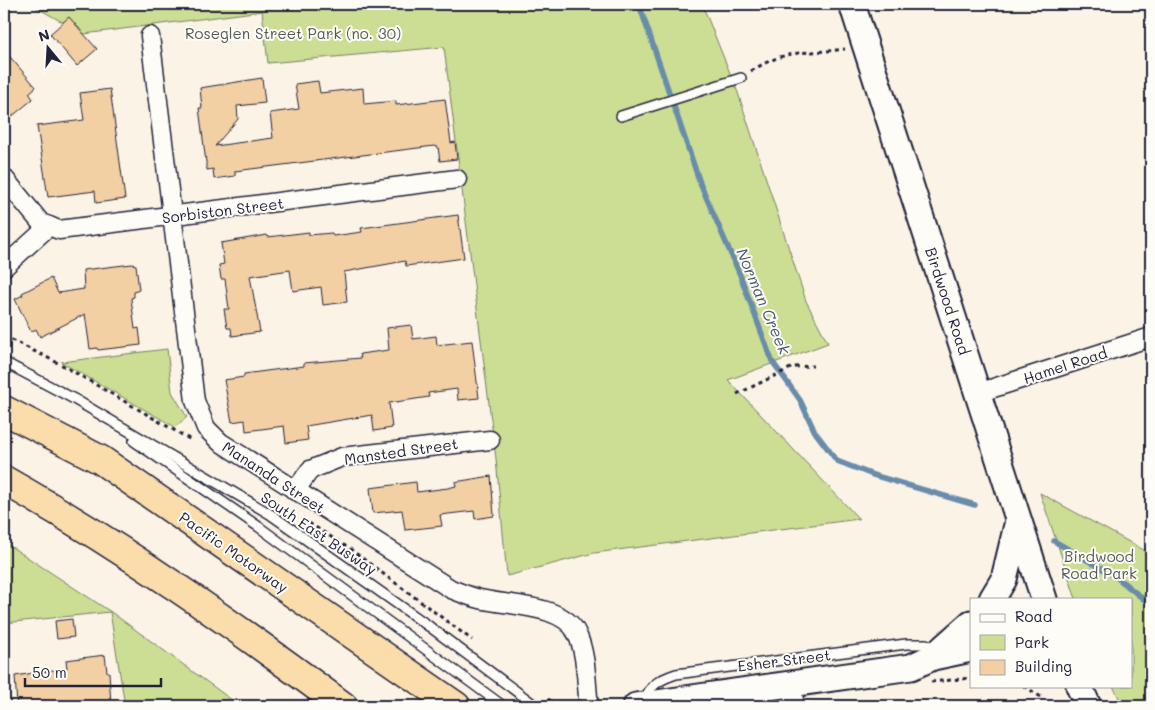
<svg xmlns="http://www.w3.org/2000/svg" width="1155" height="710" font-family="Mali,sans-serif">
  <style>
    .green { fill: #cbde93; stroke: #768067 }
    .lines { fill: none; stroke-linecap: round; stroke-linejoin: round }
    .stream { stroke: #688cab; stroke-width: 5.5 }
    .building { fill: #f3d0a4; stroke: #22223b }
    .lane-casing { stroke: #22223b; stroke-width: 12 }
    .street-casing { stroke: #22223b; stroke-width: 21 }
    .secondary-casing { stroke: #22223b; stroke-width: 29 }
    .highway-casing { stroke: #22223b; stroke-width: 31 }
    .path { stroke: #22223b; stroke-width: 3; stroke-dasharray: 4 4; stroke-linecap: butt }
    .lane { stroke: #fdfcf7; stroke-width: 9 }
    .street { stroke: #fdfcf7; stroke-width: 18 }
    .secondary { stroke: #fdfcf7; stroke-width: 25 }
    .highway { stroke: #faddab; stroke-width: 28 }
    .labels { text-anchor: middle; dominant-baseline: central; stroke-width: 4; stroke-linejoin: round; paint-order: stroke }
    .park-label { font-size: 15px; fill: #555a55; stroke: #fdfcf7 }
    .street-label { font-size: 15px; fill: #22223b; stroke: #fdfcf7 }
    .water-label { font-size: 16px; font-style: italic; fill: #455773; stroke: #fdfcf7 }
  </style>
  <rect width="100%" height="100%" fill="#fbf3e6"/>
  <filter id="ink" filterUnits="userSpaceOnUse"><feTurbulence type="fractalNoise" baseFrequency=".02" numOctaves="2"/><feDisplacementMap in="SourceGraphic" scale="10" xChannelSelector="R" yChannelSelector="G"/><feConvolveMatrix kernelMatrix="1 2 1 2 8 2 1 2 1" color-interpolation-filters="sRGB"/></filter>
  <g filter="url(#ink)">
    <g class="green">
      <polygon points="30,4 702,4 738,93 806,301 828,343 728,380 859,519 594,553 507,576 496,459 444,47 268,63 262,11 84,34"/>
      <polygon points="167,349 172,392 187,417 175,427 61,362"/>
      <polygon points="1040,493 1151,554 1151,706 1123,706 1113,686 1131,686 1131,599 1076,599"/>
      <polygon points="4,542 111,612 240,706 125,706 110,612 4,623"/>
    </g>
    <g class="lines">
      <g class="stream">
        <polyline points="639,4 700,183 740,275 772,361 800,400 815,432 837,461 873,475 975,505"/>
        <polyline points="1054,541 1115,576 1151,605"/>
      </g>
    </g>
    <g class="building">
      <polygon points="69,17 97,49 77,66 50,34"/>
      <polygon points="4,50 36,87 29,93 33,99 4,123"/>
      <polygon points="262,78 265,103 237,106 238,119 215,146 273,138 270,113 299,109 295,84 318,81 320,93 363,88 364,104 396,101 396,105 445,99 451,143 455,142 457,159 440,161 438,147 434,146 235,171 235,176 214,179 213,169 207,170 199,108 202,108 200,88"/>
      <polygon points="110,89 125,199 96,203 95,191 48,197 37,126 84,120 80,93"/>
      <polygon points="458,215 464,258 406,266 405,261 344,272 347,302 323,305 321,287 293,291 290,270 250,276 260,332 232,336 231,328 227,328 224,309 229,309 225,279 221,279 219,265 224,264 221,243 267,235 268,237 309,232 309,235 332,233 333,236 362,232 361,228"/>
      <polygon points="132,264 136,265 139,290 134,292 134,297 131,298 135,329 139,328 141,345 98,350 97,348 90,349 85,314 40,337 36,329 31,332 15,299 23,295 22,293 51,278 58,293 84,289 83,270"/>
      <polygon points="411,325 413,339 436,336 437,345 472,341 479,398 458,400 457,389 428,393 429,397 389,403 392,428 374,431 372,415 306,426 308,440 286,443 284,426 246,431 245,420 232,422 224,380 244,377 244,374 304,366 304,363 361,358 360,354 389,350 387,328"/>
      <polygon points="491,476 494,516 475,519 474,511 440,515 442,526 405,530 402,510 373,513 370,488 416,482 417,492 448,488 456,486 455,482"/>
      <polygon points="72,619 74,637 57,639 55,621"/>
      <polygon points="105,655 107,672 109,672 111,705 17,706 15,676 67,668 66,660"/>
    </g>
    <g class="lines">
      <g class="lane-casing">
        <g id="lane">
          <polyline points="621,116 741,78"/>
          <polyline points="4,362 74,399 270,514 430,627 536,706"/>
          <polyline points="134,441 259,527 503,706"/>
          <path d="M 643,703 C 650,685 658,680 676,674 L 906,644 L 926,644 L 938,649"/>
        </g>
      </g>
      <g class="street-casing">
        <g id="street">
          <path d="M 150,36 L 195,401 L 206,428 L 220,442 L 451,589 C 461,593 471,597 480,599 C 508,606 564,604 577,634 C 587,655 586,684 589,706"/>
          <polyline points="4,178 41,223 49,226"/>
          <polyline points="4,267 49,226 59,230 457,179"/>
          <polyline points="978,393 1151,337"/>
          <polyline points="295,491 310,470 342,457 490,440"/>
          <polyline points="791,683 795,706"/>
        </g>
      </g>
      <g class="secondary-casing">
        <g id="secondary">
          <polyline points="852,4 1044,599"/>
          <polyline points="992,599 1004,579 1018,521"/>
          <polyline points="935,655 971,623"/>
          <polyline points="1079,686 1088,706"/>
          <polyline points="636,706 911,667 933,657 971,649"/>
        </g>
      </g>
      <g class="highway-casing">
        <g id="highway">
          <polyline points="4,410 101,460 456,706"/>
          <path d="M 4,480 C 123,547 234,625 343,706"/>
        </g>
      </g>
      <g class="path">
        <path d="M 751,71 C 790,47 803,55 845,49"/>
        <polyline points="4,336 62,365 191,440"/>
        <polyline points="737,394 793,367 813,366"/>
        <polyline points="309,523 350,549 472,640"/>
        <polyline points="931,682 971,678"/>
        <polyline points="1024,686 1041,697"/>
        <polyline points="548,699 557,706"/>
      </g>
      <use href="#lane" class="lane"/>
      <use href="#street" class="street"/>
      <use href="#secondary" class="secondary"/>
      <use href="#highway" class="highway"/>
    </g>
  </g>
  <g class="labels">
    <g class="park-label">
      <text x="293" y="33">Roseglen Street Park (no. 30)</text>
      <text x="1099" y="556">Birdwood<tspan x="1099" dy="17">Road Park</tspan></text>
    </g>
    <g class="street-label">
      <text transform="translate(223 210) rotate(-7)">Sorbiston Street</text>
      <text transform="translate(948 301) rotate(72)">Birdwood Road</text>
      <text transform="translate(1065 365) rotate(-18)">Hamel Road</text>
      <text transform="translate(401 451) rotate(-8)">Mansted Street</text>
      <text transform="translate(274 477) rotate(33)">Mananda Street</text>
      <text transform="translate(319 533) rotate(34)">South East Busway</text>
      <text transform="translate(234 552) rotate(35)">Pacific Motorway</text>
      <text transform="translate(784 660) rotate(-7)">Esher Street</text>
    </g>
    <g class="water-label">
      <text transform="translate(764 301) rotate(67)">Norman Creek</text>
    </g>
  </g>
  <rect width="1155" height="710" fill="none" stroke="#fdfcf7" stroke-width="20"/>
  <rect x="10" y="10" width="1135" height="690" fill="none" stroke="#22223b" stroke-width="2" filter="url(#ink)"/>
  <rect x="970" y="598" width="162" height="90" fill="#fdfcf7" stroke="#a5a5ac"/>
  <rect x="980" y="614" width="25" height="8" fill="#fdfcf7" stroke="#a5a5ac"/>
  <text x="1015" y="622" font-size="15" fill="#22223b">Road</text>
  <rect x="980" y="635" width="25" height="15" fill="#cbde93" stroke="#a5a5ac"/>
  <text x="1015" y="648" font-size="15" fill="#22223b">Park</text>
  <rect x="980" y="660" width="25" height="15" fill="#f3d0a4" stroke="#a5a5ac"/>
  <text x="1015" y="672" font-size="15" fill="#22223b">Building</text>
  <g transform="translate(48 48) rotate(342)" stroke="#fdfcf7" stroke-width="4" paint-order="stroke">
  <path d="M0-4L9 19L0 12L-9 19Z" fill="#22223b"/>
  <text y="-8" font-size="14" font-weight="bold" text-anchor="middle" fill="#22223b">N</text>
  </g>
  <path d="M25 678v8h136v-8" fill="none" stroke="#22223b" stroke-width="2.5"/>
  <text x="32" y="678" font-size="15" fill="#22223b" stroke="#fdfcf7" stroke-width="4" paint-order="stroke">50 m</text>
</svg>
